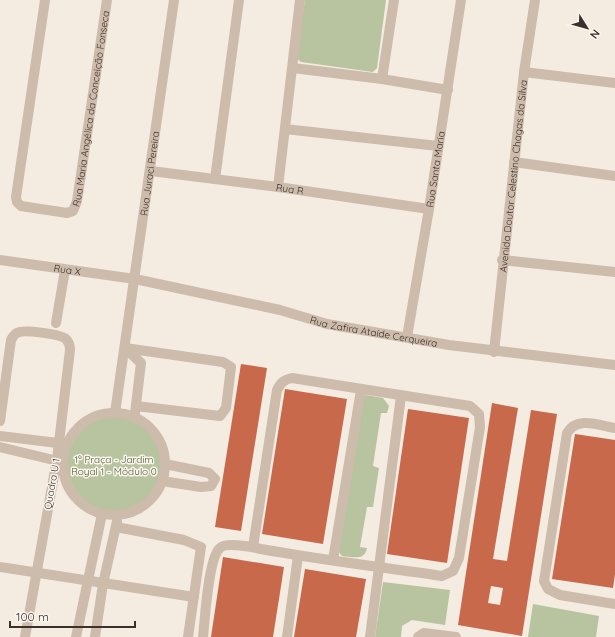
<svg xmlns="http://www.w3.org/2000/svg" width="615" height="637" font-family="Quicksand,sans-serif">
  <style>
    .green { fill: #b8c4a0 }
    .building { fill: #c8694b; fill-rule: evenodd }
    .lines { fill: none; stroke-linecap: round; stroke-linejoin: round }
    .minor { stroke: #cdbbac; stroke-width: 10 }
    .labels { text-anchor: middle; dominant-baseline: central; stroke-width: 3; stroke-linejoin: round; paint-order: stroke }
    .street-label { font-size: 10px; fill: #3b302b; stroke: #fbf5ee }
    .park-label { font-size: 10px; fill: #4a5a2e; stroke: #fbf5ee }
  </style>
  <rect width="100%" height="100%" fill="#f4ebe1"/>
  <g class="green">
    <polygon points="305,0 386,0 377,68 373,72 301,62 296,58"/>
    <path d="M 366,395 L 383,398 L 389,406 L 387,413 L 381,413 L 373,466 L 379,468 L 373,507 L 367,507 L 360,547 L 367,548 C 365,561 352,557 342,556 L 337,550 L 363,396 Z"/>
    <circle cx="114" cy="465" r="48"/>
    <polygon points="383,582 450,590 445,625 412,620 402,626 401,637 375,637"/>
    <polygon points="533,604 599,616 596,637 528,637"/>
  </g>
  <g class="building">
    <polygon points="241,364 267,368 241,531 215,527"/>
    <polygon points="285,389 347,399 323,544 262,534"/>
    <path d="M 492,403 L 518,408 L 493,559 L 507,561 L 531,410 L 557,414 L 522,636 L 458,625 ZM 491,586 L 503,588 L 500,605 L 488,603 Z"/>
    <polygon points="408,409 469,418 447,563 387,554"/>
    <polygon points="575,434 615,440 615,574 613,588 552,579"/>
    <polygon points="223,557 284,567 273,637 211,637"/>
    <polygon points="305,569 366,579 356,637 294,637"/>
  </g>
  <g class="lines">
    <g class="minor">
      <path id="s1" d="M 45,0 L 16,197 L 17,202 L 21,206 L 67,213 L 73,211 L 77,201 L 107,0"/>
      <polyline points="293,68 382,79 448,90"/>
      <polyline points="524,72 615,83"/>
      <polyline points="382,79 394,0"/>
      <polyline points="285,129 438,146"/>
      <polyline points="514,162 615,176"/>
      <path id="s2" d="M 151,171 L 278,187 L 429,209"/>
      <polyline points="215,179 239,0"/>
      <polyline points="278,187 300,0"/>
      <path id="s3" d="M 0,260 L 135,279 L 280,310 L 327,324 L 449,345 L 615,365"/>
      <polyline points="502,260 615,272"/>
      <polyline points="56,323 65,270"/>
      <path id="s4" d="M 407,337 L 429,209 L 461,0"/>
      <polyline points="125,348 223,362 231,367 226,408 220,416 136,406"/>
      <polyline points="125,348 141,363 135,413"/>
      <path id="s5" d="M 494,352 L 524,72 L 535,0"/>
      <path id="s6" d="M 115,413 L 174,0"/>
      <circle cx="114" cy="464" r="51"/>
      <path d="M 0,421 L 11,340 C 13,337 14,334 17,333 C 23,329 60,334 66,339 C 69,342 70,346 70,350 L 57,459 L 25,637"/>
      <path d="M 615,428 C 598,425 577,416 567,433 L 544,581 L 548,589 L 560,595 L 615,604"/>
      <polyline points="0,436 66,444"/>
      <polyline points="0,447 62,462"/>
      <polyline points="162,481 201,487 211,486 215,479 209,473 165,464"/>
      <polyline points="116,527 184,540 201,547 188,637"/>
      <polyline points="333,560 361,390"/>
      <polyline points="0,567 194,597"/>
      <polyline points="76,637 102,514"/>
      <polyline points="95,637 103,584 117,521"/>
      <path d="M 203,637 C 205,620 208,558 220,548 C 226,542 252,547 261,549 C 321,560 382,567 442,576 L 453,571 L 459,558 L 480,427 L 479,414 L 470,406 L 292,378 C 284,380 281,382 277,390 L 253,547"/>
      <polyline points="287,637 298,556"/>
      <polyline points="370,637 401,396"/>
      <polyline points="418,637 424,633 456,637"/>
    </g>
  </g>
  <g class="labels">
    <g class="street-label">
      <text stroke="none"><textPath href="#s1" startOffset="367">Rua Maria Angélica da Conceição Fonseca</textPath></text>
      <text stroke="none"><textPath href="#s4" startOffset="170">Rua Santa Maria</textPath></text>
      <text stroke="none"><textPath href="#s6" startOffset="242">Rua Juraci Pereira</textPath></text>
      <text stroke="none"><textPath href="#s5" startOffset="177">Avenida Doutor Celestino Chagas da Silva</textPath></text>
      <text stroke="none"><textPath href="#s2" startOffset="140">Rua R</textPath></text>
      <text stroke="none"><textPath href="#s3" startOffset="68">Rua X</textPath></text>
      <text stroke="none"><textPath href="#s3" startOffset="381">Rua Zafira Ataíde Cerqueira</textPath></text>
      <text transform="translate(52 484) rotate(-80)">Quadra U 1</text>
    </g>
    <g class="park-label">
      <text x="114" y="459">1ª Praça - Jardim<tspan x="114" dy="12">Royal 1 - Módulo 0</tspan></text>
    </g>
  </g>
  <g transform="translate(587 28) rotate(127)" stroke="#fbf5ee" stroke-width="3" paint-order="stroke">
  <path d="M0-3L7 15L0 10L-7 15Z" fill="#3b302b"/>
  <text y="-6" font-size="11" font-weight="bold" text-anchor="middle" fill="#3b302b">N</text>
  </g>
  <path d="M10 621v6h125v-6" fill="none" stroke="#3b302b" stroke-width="2"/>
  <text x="16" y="621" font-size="12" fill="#3b302b" stroke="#fbf5ee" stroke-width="3" paint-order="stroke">100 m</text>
</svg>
